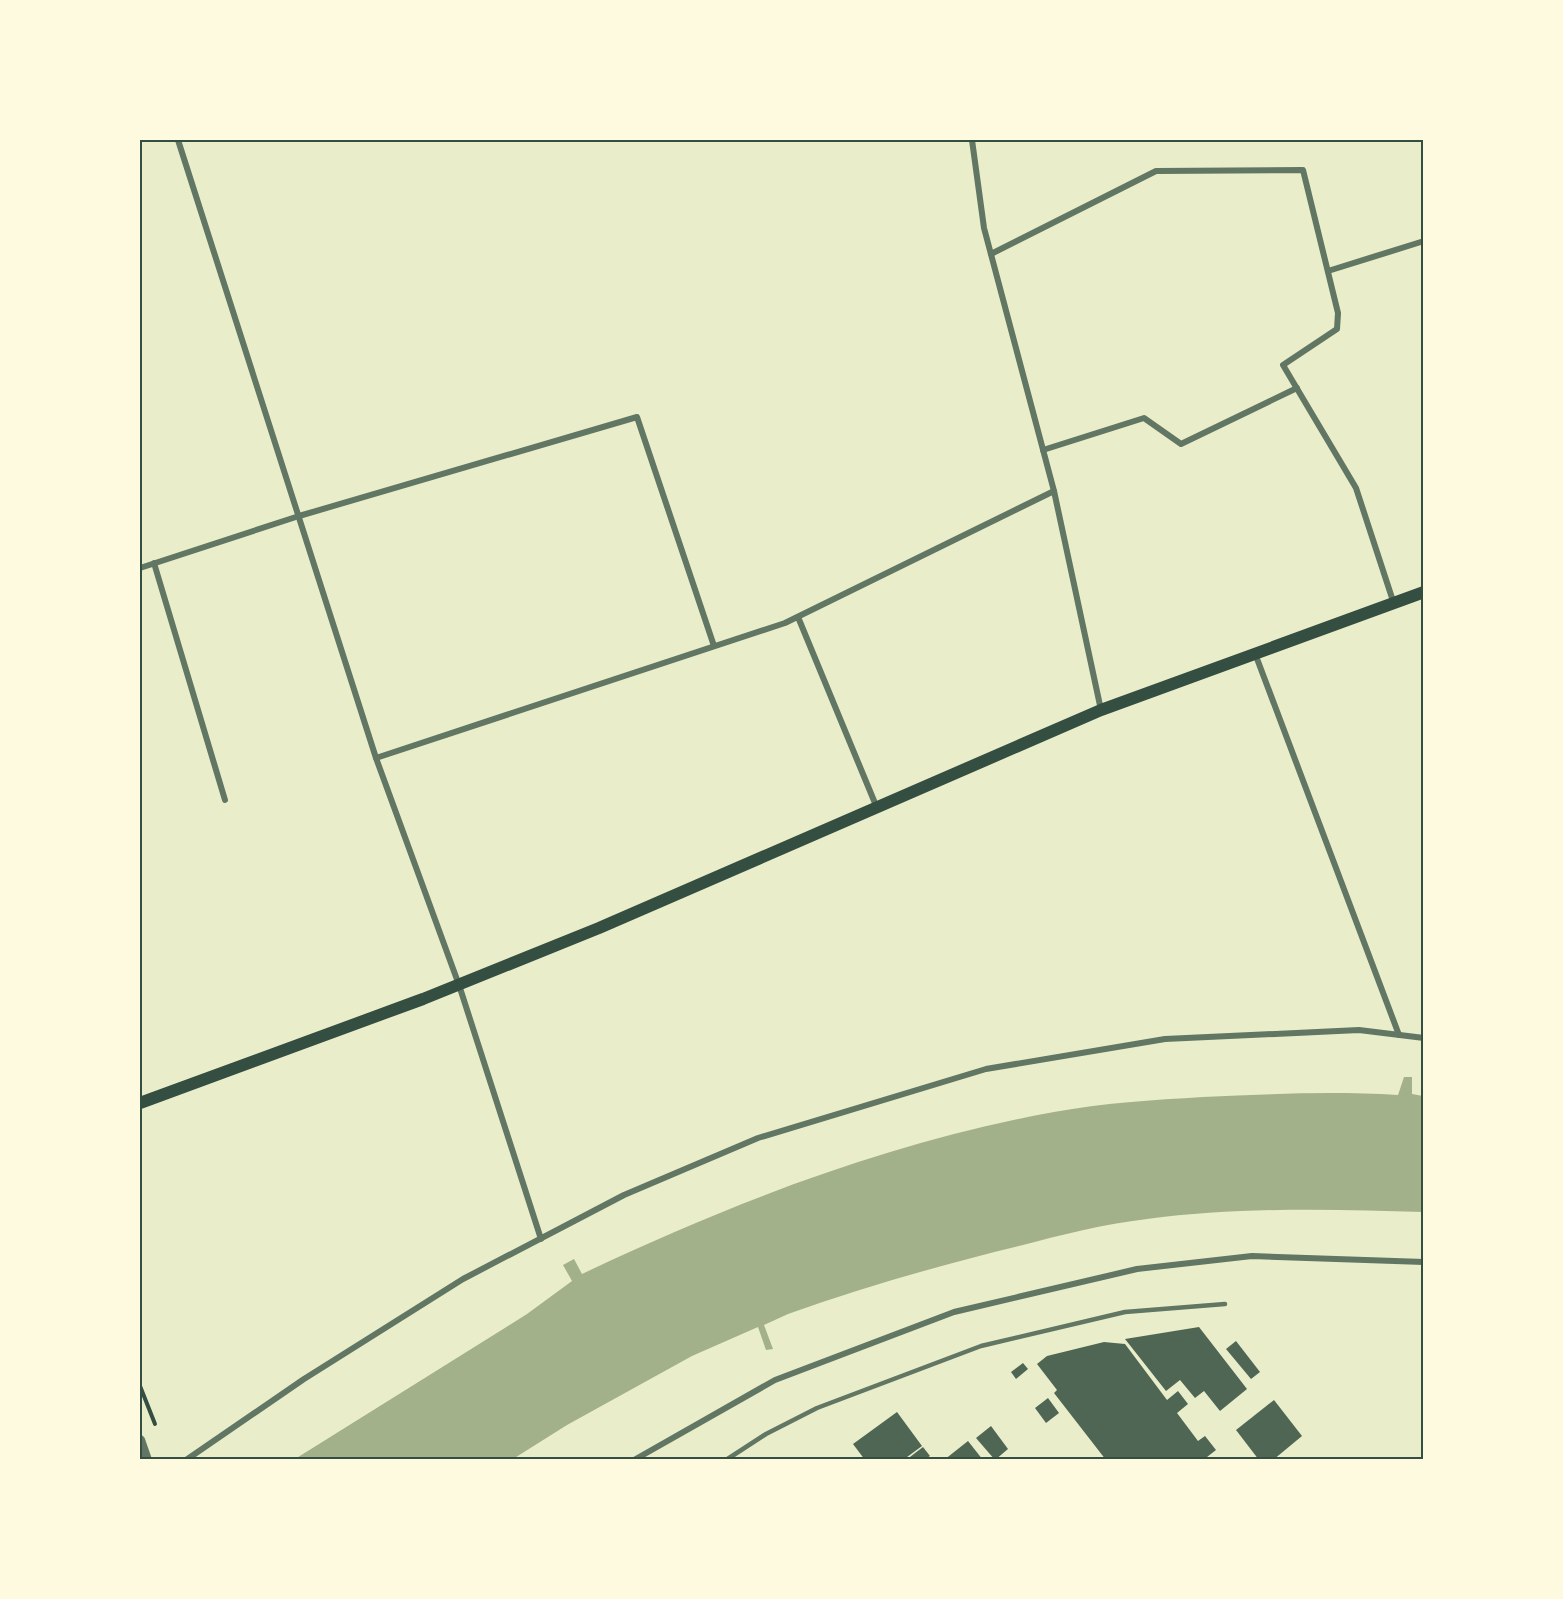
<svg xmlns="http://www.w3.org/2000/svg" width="1563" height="1599" font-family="'Zilla Slab',serif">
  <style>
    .water { fill: #a3b18a }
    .building { fill: #4f6655 }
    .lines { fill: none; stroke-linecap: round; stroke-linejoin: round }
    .path { stroke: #344e41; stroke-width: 4 }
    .service { stroke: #617663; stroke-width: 4.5 }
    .minor { stroke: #617663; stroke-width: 6 }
    .tertiary { stroke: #617663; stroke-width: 10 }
    .secondary { stroke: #344e41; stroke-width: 12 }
    .neatline { fill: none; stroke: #344e41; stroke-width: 2 }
  </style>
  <rect width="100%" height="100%" fill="#e9edc9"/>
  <path class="water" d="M 1404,1077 L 1412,1077 L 1412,1094 L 1423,1096 L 1423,1212 C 1332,1209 1238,1207 1147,1219 C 1104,1224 1061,1235 1019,1246 C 941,1265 864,1287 788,1314 L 764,1325 L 773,1349 L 766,1350 L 758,1327 L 692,1356 L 567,1425 L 513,1459 L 295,1459 L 527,1314 L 572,1281 L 563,1265 L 574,1259 L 582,1274 C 731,1203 890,1142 1054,1112 C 1103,1103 1153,1100 1203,1097 C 1268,1094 1333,1091 1398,1095 Z"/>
  <g class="building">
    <polygon points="1199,1327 1247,1389 1220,1411 1204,1391 1195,1398 1180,1380 1166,1391 1125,1339"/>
    <polygon points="1236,1341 1260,1372 1251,1379 1226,1349"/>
    <polygon points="1104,1342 1125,1344 1167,1400 1178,1391 1188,1404 1177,1413 1198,1441 1205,1436 1216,1450 1207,1457 1209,1460 1106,1460 1054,1393 1057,1390 1037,1364 1047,1356"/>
    <polygon points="1023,1363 1028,1369 1016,1379 1011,1372"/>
    <polygon points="1048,1398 1059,1413 1046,1423 1035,1408"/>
    <polygon points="1274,1400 1302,1436 1273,1460 1259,1460 1236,1430"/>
    <polygon points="897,1412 922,1446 903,1460 865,1460 853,1444"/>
    <polygon points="991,1426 1008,1449 995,1460 976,1438"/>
    <polygon points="968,1441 983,1460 944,1460"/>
    <polygon points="923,1447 930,1456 924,1460 906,1460"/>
  </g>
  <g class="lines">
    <polyline class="path" points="140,1386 155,1424"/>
    <polyline class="service" points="726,1460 766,1434 817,1408 981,1346 1125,1312 1225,1304"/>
    <g class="minor">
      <polyline points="178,140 376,758 459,985 541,1239"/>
      <polyline points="972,140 984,228 1054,491 1101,710"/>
      <polyline points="991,254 1156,171 1303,170 1338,313 1337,329 1283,365 1356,488 1394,604"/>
      <polyline points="1328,271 1424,241"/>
      <polyline points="1043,450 1144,418 1181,444 1297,388"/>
      <polyline points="154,563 225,800"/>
      <polyline points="140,568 299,516 637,417 714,646"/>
      <polyline points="798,617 877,808"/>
      <polyline points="1256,656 1399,1035"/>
      <polyline points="376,758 785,623 1054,491"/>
      <polyline points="186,1460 304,1379 463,1279 624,1195 758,1138 986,1069 1165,1039 1359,1030 1424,1038"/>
      <polyline points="634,1460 775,1380 954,1312 1137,1269 1252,1256 1424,1262"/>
    </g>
    <polyline class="tertiary" points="140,1440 147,1460"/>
    <polyline class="secondary" points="140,1103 423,999 599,928 1101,710 1424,592"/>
  </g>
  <rect width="1563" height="1599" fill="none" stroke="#fefae0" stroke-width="282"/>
  <rect x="141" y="141" width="1281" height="1317" class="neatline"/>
</svg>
